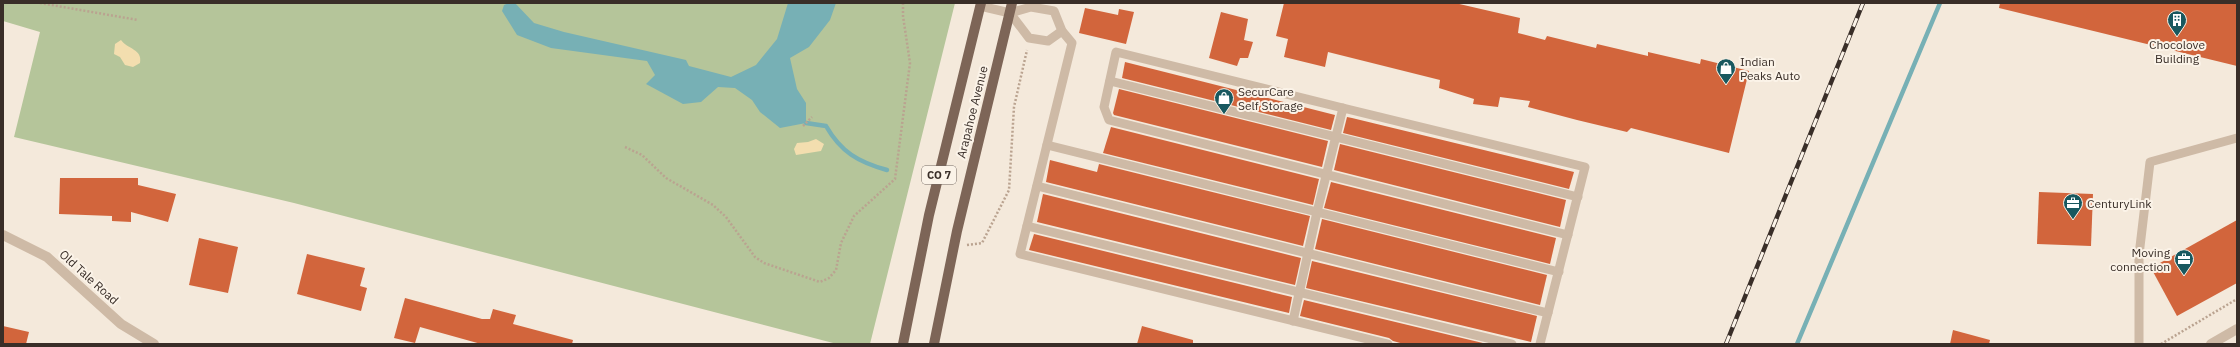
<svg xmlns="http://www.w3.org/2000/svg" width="2240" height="347" font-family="'IBM Plex Sans',sans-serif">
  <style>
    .green { fill: #b5c59a }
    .sand { fill: #f3deaf }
    .water { fill: #77b0b5 }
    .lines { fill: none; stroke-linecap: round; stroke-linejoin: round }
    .stream { stroke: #77b0b5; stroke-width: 4.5 }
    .building { fill: #d2653c }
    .path { stroke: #baa390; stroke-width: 2.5; stroke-dasharray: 2 2; stroke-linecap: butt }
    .service { stroke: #cebaa6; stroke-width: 9 }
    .minor { stroke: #cebaa6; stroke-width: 10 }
    .primary { stroke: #7d6557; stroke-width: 10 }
    .rail-casing { stroke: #392e28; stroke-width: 4.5 }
    .rail { stroke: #fbf3e8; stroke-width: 3; stroke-dasharray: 9; stroke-linecap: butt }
    .labels { text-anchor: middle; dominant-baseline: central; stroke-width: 4; stroke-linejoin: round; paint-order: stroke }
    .shield { fill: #fbf3e8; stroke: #736962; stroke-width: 1 }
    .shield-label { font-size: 11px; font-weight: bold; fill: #392e28 }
    .poi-label { font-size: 12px; fill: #392e28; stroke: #fbf3e8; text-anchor: start }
    .street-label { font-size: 12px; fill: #392e28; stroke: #fbf3e8 }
  </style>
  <rect width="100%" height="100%" fill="#f4e9db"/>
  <polygon class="green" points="3,3 955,3 870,344 837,344 294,203 14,137 40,32 3,21"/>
  <g class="sand">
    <path d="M 121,40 C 127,49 143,49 140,63 L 133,67 L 125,65 L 120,57 L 114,54 L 115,44 Z"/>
    <polygon points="816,139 824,144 821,151 796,155 794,149 797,143 808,142"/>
  </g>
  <polygon class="water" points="509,3 515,3 534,23 564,32 686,60 689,66 731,77 756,65 777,39 788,3 836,3 830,20 809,47 790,58 797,89 806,103 806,123 780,128 760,112 752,100 735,88 718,87 701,102 683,104 646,84 655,75 647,61 551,48 517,35 502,11 504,5"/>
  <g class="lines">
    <g class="stream">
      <path d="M 806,123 L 826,126 C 841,152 858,162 887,170"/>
      <polyline points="1797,344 1940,3"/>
    </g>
  </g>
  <g class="building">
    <polygon points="1284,3 1455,3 1520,18 1518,33 1545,40 1547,36 1596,48 1597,44 1648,56 1648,52 1700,64 1701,59 1749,71 1729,153 1631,128 1627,132 1577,120 1528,107 1530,101 1500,97 1498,107 1473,104 1474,99 1439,88 1440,80 1328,52 1325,67 1284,57 1288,39 1276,36"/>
    <polygon points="2000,3 2237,3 2237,66 1999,8"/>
    <polygon points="1085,8 1118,15 1119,9 1134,12 1126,44 1079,33"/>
    <polygon points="1221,12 1248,19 1244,40 1253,42 1248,58 1240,58 1237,66 1209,58"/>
    <polygon points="1125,62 1335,115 1331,130 1122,78"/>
    <polygon points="1119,89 1328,141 1322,167 1114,115 1113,113"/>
    <polygon points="1347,117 1352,118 1574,172 1569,189 1343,133"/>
    <polygon points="1111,127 1319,179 1313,205 1103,153"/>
    <polygon points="1340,144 1566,200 1560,227 1334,170"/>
    <polygon points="1050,160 1097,172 1099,164 1310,216 1303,246 1046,182"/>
    <polygon points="60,178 138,178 138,185 176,194 168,222 131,212 131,222 112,221 112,216 59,214"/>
    <polygon points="1331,182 1556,238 1550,264 1324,208"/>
    <polygon points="2039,192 2093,194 2091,246 2037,244"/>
    <polygon points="1043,194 1301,258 1295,285 1037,222"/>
    <polygon points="1322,219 1547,275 1540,305 1315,249"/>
    <polygon points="2237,220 2237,283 2177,316 2151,268"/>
    <polygon points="1034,234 1292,297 1289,313 1029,250"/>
    <polygon points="199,238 238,247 228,293 189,285"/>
    <polygon points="307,254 365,268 360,286 367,288 361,311 297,294"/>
    <polygon points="1312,261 1537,316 1531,342 1306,288"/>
    <polygon points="405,298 482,319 490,319 493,309 516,315 513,324 573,340 572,344 481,344 420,327 415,343 394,338"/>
    <polygon points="1304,300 1487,344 1404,344 1393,341 1389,338 1300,316"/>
    <polygon points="3,326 29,332 26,344 3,344"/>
    <polygon points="1142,326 1193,340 1193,344 1137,344"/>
    <polygon points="1953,330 1990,340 1989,344 1950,344"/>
  </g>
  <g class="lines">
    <g class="path">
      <polyline points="40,3 138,20"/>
      <polyline points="803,126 812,117"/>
      <polyline points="625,147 642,155 666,178 713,205 726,217 755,257 764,263 820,282 829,278 836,270 841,243 854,216 895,179 910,63 903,16 903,3"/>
      <polyline points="967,245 982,243 1009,190 1014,107 1027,50"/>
      <polyline points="2161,344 2237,299"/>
    </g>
    <g class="service">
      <polyline points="980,6 1010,13 1031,7 1054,11 1062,31 1072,43 1020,254 1388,344"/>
      <polyline points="1010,13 1029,38 1048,41 1062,31"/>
      <polyline points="1110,81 1578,197"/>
      <polyline points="1343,108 1116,52 1104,107 1109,120 1568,235"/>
      <polyline points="1047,145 1317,212 1343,108 1585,167 1540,344"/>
      <polyline points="1037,186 1548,313"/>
      <polyline points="1027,226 1512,344"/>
      <polyline points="1293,321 1317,212 1559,272"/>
      <polyline points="2139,344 2139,255 2150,162 2237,138"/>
    </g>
    <g class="minor">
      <polyline points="3,235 47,257 121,324 154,344"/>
      <polyline points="2211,344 2237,329"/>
    </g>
    <g class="primary">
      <polyline points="903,344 929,215 981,3"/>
      <polyline points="934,344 957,231 1012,3"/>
    </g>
    <g class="rail-casing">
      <polyline id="rail" points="1726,344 1863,3"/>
    </g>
    <use href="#rail" class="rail"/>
  </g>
  <defs>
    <g id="building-pin" transform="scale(1)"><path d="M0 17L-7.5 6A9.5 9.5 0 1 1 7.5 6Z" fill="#18585f" stroke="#fbf3e8"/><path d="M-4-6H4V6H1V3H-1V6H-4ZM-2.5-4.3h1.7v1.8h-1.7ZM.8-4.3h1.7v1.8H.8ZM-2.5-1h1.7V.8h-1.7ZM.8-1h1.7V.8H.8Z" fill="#fff"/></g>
    <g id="shop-pin" transform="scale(1)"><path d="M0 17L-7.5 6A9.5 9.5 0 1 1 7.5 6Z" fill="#18585f" stroke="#fbf3e8"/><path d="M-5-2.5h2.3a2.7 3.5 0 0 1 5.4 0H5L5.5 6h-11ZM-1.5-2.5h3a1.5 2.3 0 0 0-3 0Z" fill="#fff"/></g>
    <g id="office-pin" transform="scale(1)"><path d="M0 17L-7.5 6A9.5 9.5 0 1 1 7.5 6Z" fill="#18585f" stroke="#fbf3e8"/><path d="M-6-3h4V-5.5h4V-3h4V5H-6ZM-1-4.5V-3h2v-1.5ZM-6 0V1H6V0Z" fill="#fff"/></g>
  </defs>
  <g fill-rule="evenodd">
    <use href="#building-pin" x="2177" y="20"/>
    <use href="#shop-pin" x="1726" y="68"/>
    <use href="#shop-pin" x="1224" y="98"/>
    <use href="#office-pin" x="2073" y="203"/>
    <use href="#office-pin" x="2184" y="259"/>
  </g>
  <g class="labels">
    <rect class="shield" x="922" y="166" width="34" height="18" rx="3"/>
    <g class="shield-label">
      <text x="939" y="175">CO 7</text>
    </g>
    <g class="poi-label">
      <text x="2177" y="44" text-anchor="middle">Chocolove<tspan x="2177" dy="14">Building</tspan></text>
      <text x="1740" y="61">Indian<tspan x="1740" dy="14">Peaks Auto</tspan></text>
      <text x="1238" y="91">SecurCare<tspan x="1238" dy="14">Self Storage</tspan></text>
      <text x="2087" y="203">CenturyLink</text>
      <text x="2170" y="252" text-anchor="end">Moving<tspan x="2170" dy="14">connection</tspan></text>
    </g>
    <g class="street-label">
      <text transform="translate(972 112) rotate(-76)">Arapahoe Avenue</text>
      <text transform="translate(89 277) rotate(42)">Old Tale Road</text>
    </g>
  </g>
  <rect width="2240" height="347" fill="none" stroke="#392e28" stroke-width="8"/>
</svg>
